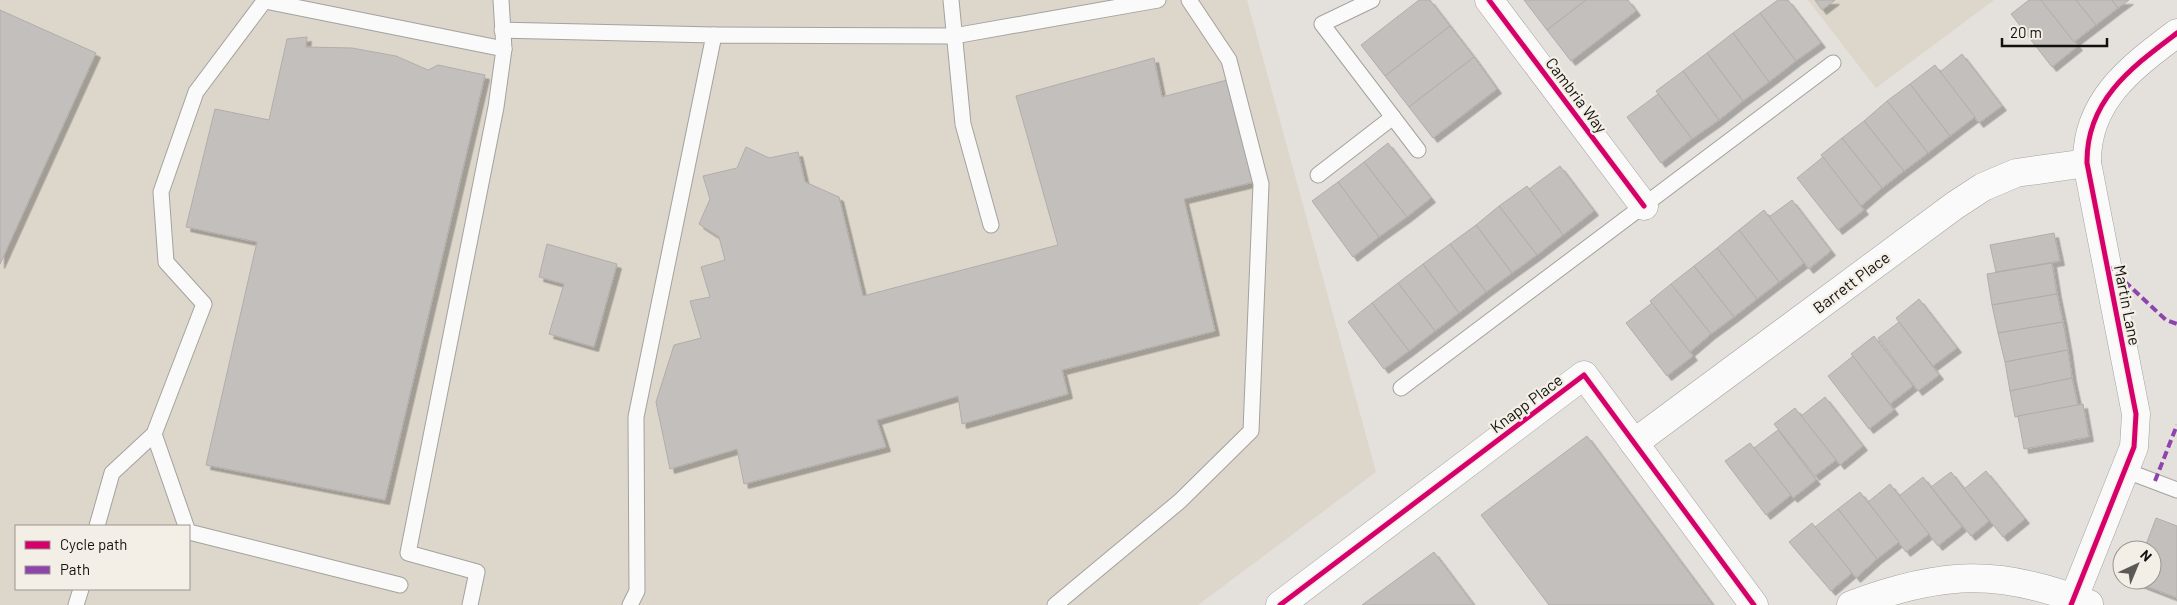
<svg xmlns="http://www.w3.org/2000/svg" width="2177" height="605" font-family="Barlow,sans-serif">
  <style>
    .built { fill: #dcd6cb; fill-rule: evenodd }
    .building { fill: #c2bfbd; stroke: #b1adab; filter: url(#shadow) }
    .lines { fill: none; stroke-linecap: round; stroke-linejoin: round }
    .lane-casing { stroke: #a4a29e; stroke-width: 17 }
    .street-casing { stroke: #a4a29e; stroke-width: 29 }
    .lane { stroke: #fbfafa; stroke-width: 15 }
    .street { stroke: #fbfafa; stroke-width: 28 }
    .quiet { stroke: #8e44ad; stroke-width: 4; stroke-dasharray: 8 4; stroke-linecap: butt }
    .cycleway-casing { stroke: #f4efe6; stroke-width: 8 }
    .cycleway { stroke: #d6006c; stroke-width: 5 }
    .labels { text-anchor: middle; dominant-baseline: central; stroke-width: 4.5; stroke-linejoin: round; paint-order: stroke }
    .street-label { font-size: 16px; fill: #12110e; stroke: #f4efe6 }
  </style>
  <defs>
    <filter id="shadow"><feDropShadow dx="4.5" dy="4.5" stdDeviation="0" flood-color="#0004"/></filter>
  </defs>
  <rect width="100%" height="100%" fill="#e4e1dc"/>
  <g class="built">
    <path d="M 0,0 L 1247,0 L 1376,472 L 1198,605 L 0,605 ZM 16,526 L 189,526 L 189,589 L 16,589 Z"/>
    <polygon points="1808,0 1994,0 1876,88"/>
  </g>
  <g class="building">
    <polygon points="1419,0 1430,0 1450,26 1385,76 1361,45"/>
    <polygon points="1524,0 1586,0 1547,30"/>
    <polygon points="1586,0 1628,0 1636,11 1571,61 1547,30"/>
    <polygon points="1778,0 1788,0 1821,43 1796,61 1760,13"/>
    <polygon points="1815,0 1835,0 1822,10"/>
    <polygon points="2029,0 2041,0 2078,46 2052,67 2011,14"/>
    <polygon points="2041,0 2076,0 2096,25 2074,42"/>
    <polygon points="2076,0 2112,0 2118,8 2096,25"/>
    <polygon points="2112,0 2129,0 2118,8"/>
    <polygon points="0,10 96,53 0,264"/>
    <polygon points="1760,13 1796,61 1769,82 1733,33"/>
    <polygon points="1450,26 1474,57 1409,107 1385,76"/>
    <polygon points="1733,33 1769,82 1743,101 1707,53"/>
    <polygon points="307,37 306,47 352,48 396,56 428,70 438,65 485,75 385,500 206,465 257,242 186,227 215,109 269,120 287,39"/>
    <polygon points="1707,53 1743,101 1719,120 1683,71"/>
    <polygon points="1962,54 2002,106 1979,123 1940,72"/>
    <polygon points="1474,57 1497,89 1433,138 1409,107"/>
    <polygon points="1154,58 1162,97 1231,79 1254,182 1184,199 1215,331 1062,370 1068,394 962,424 958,396 877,420 886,447 744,484 737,449 670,469 656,402 674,345 701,338 690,301 710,297 701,267 725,260 719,237 699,224 710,199 703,176 737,168 746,147 769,158 798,152 805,182 839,197 863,296 1058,245 1016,96"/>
    <polygon points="1935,65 1975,117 1950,136 1910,84"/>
    <polygon points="1683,71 1719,120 1692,139 1656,91"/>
    <polygon points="1910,84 1950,136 1928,153 1887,101"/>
    <polygon points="1658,94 1692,139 1661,163 1627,117"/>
    <polygon points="1887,101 1928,153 1904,171 1864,121"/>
    <polygon points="1864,121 1904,171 1882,188 1842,138"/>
    <polygon points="1842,138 1882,188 1861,206 1821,155"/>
    <polygon points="1388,143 1431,198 1407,217 1364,162"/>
    <polygon points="1823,157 1864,210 1838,230 1797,178"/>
    <polygon points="1364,162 1407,217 1379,237 1338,182"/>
    <polygon points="1560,166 1594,211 1563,235 1529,189"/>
    <polygon points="1338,182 1379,237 1353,257 1312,201"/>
    <polygon points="1527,186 1563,235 1537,255 1499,206"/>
    <polygon points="1792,200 1831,251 1809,269 1769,217"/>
    <polygon points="1499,206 1537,255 1512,273 1476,225"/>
    <polygon points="1764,210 1804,263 1779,282 1739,230"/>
    <polygon points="1476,225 1512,273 1486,292 1450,244"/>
    <polygon points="1739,230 1779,282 1757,299 1717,248"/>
    <polygon points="2054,233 2060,261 1996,272 1990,245"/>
    <polygon points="547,244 617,264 594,347 549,334 564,284 539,277"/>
    <polygon points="1450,244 1486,292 1459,313 1423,264"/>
    <polygon points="1717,248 1757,299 1734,317 1694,266"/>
    <polygon points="2052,263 2057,294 1992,305 1987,274"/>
    <polygon points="1423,264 1459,313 1435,331 1398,283"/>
    <polygon points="1694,266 1734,317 1711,334 1671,284"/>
    <polygon points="1398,283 1435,331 1409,351 1372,303"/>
    <polygon points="1671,284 1711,334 1690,352 1650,301"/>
    <polygon points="2057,294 2063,322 1998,333 1992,305"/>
    <polygon points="1919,299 1957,348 1933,366 1896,318"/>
    <polygon points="1372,303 1409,351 1384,369 1348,322"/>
    <polygon points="1652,303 1693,356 1667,376 1626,323"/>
    <polygon points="1899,322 1939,375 1918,391 1878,338"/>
    <polygon points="2063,322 2068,350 2005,362 1998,333"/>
    <polygon points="1874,336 1913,386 1890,404 1851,354"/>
    <polygon points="2068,350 2072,378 2010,391 2005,362"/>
    <polygon points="1853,356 1894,410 1869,429 1828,376"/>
    <polygon points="2072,378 2078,405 2015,417 2010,391"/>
    <polygon points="1825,397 1863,446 1840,465 1801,416"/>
    <polygon points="2083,404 2089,437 2024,449 2018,416"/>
    <polygon points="1795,408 1836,460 1815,476 1774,424"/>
    <polygon points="1778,430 1816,480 1793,498 1754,448"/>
    <polygon points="1587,436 1713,605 1549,605 1481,515"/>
    <polygon points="1750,443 1791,495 1766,515 1725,461"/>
    <polygon points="1986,471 2025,519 2003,537 1964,489"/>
    <polygon points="1951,472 1989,521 1971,536 1931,487"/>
    <polygon points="1923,477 1962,527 1938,546 1899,496"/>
    <polygon points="1890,484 1929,534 1906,552 1868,502"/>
    <polygon points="1860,492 1899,542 1877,559 1838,509"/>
    <polygon points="1838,509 1877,559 1856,578 1815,527"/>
    <polygon points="2156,518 2177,526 2177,598 2133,581 2152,580 2152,550 2144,550"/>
    <polygon points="1812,523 1852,573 1831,591 1789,542"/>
    <polygon points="1434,552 1474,605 1362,605"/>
  </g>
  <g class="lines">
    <g class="lane-casing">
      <g id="lane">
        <polyline points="951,0 963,124 991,225"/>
        <polyline points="1372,0 1322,24 1418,150"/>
        <polyline points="265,1 504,49"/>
        <polyline points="502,30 714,35"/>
        <polyline points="1318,175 1393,117"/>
        <polyline points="1401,388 1833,63"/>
        <polyline points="154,434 186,526"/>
        <polyline points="2124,470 2177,490"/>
        <polyline points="97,526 112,473 154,434 204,304 166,262 161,192 196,92 265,0"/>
        <polyline points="189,532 400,585"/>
        <polyline points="76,605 81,589"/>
        <polyline points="470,605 477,572 408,553 496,107 504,49 501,0"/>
        <polyline points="630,605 637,591 636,417 714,35 954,36 1158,0"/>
        <polyline points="1055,605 1180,501 1251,431 1261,184 1229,60 1189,0"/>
      </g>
    </g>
    <g class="street-casing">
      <g id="street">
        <polyline points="1489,0 1644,206"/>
        <polyline points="1634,443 1954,206 1983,187 2016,173 2087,163"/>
        <polyline points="1280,605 1584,375 1754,605"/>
        <path d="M 1851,605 C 1941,571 2000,568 2089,604"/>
        <path d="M 2071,605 L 2134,447 L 2136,414 L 2087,163 C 2086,100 2132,67 2177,33"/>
      </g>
    </g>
    <use href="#lane" class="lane"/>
    <use href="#street" class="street"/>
    <g class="quiet">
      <polyline points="2107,265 2166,320 2177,324"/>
      <polyline points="2155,481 2177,425"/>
    </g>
    <g class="cycleway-casing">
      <g id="cycleway">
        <polyline points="1489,0 1644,206"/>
        <polyline points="1280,605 1584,375 1754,605"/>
        <path d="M 2071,605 L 2134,447 L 2136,414 L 2087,163 C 2086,100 2132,67 2177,33"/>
      </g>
    </g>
    <use href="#cycleway" class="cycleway"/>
  </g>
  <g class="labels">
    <g class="street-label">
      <text transform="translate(1577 95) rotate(53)">Cambria Way</text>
      <text transform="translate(1851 282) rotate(-37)">Barrett Place</text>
      <text transform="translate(2128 305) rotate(79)">Martin Lane</text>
      <text transform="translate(1526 403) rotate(-37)">Knapp Place</text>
    </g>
  </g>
  <rect x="15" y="525" width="175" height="65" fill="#f4efe6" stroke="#9a9690"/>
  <rect x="25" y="541" width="25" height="8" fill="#d6006c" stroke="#9a9690"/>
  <text x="60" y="550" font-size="15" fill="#12110e">Cycle path</text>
  <rect x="25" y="566" width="25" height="8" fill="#8e44ad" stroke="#9a9690"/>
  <text x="60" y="575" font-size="15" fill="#12110e">Path</text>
  <g transform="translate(2137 565) rotate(44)"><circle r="24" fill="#f4efe6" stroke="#9a9690"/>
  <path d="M0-4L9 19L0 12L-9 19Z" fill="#5c5a56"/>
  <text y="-8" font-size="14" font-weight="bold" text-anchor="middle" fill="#12110e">N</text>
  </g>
  <path d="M2002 38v8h105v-8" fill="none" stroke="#12110e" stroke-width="2.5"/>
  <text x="2010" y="38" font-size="15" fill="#12110e" stroke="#f4efe6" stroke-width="4" paint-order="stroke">20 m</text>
</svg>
